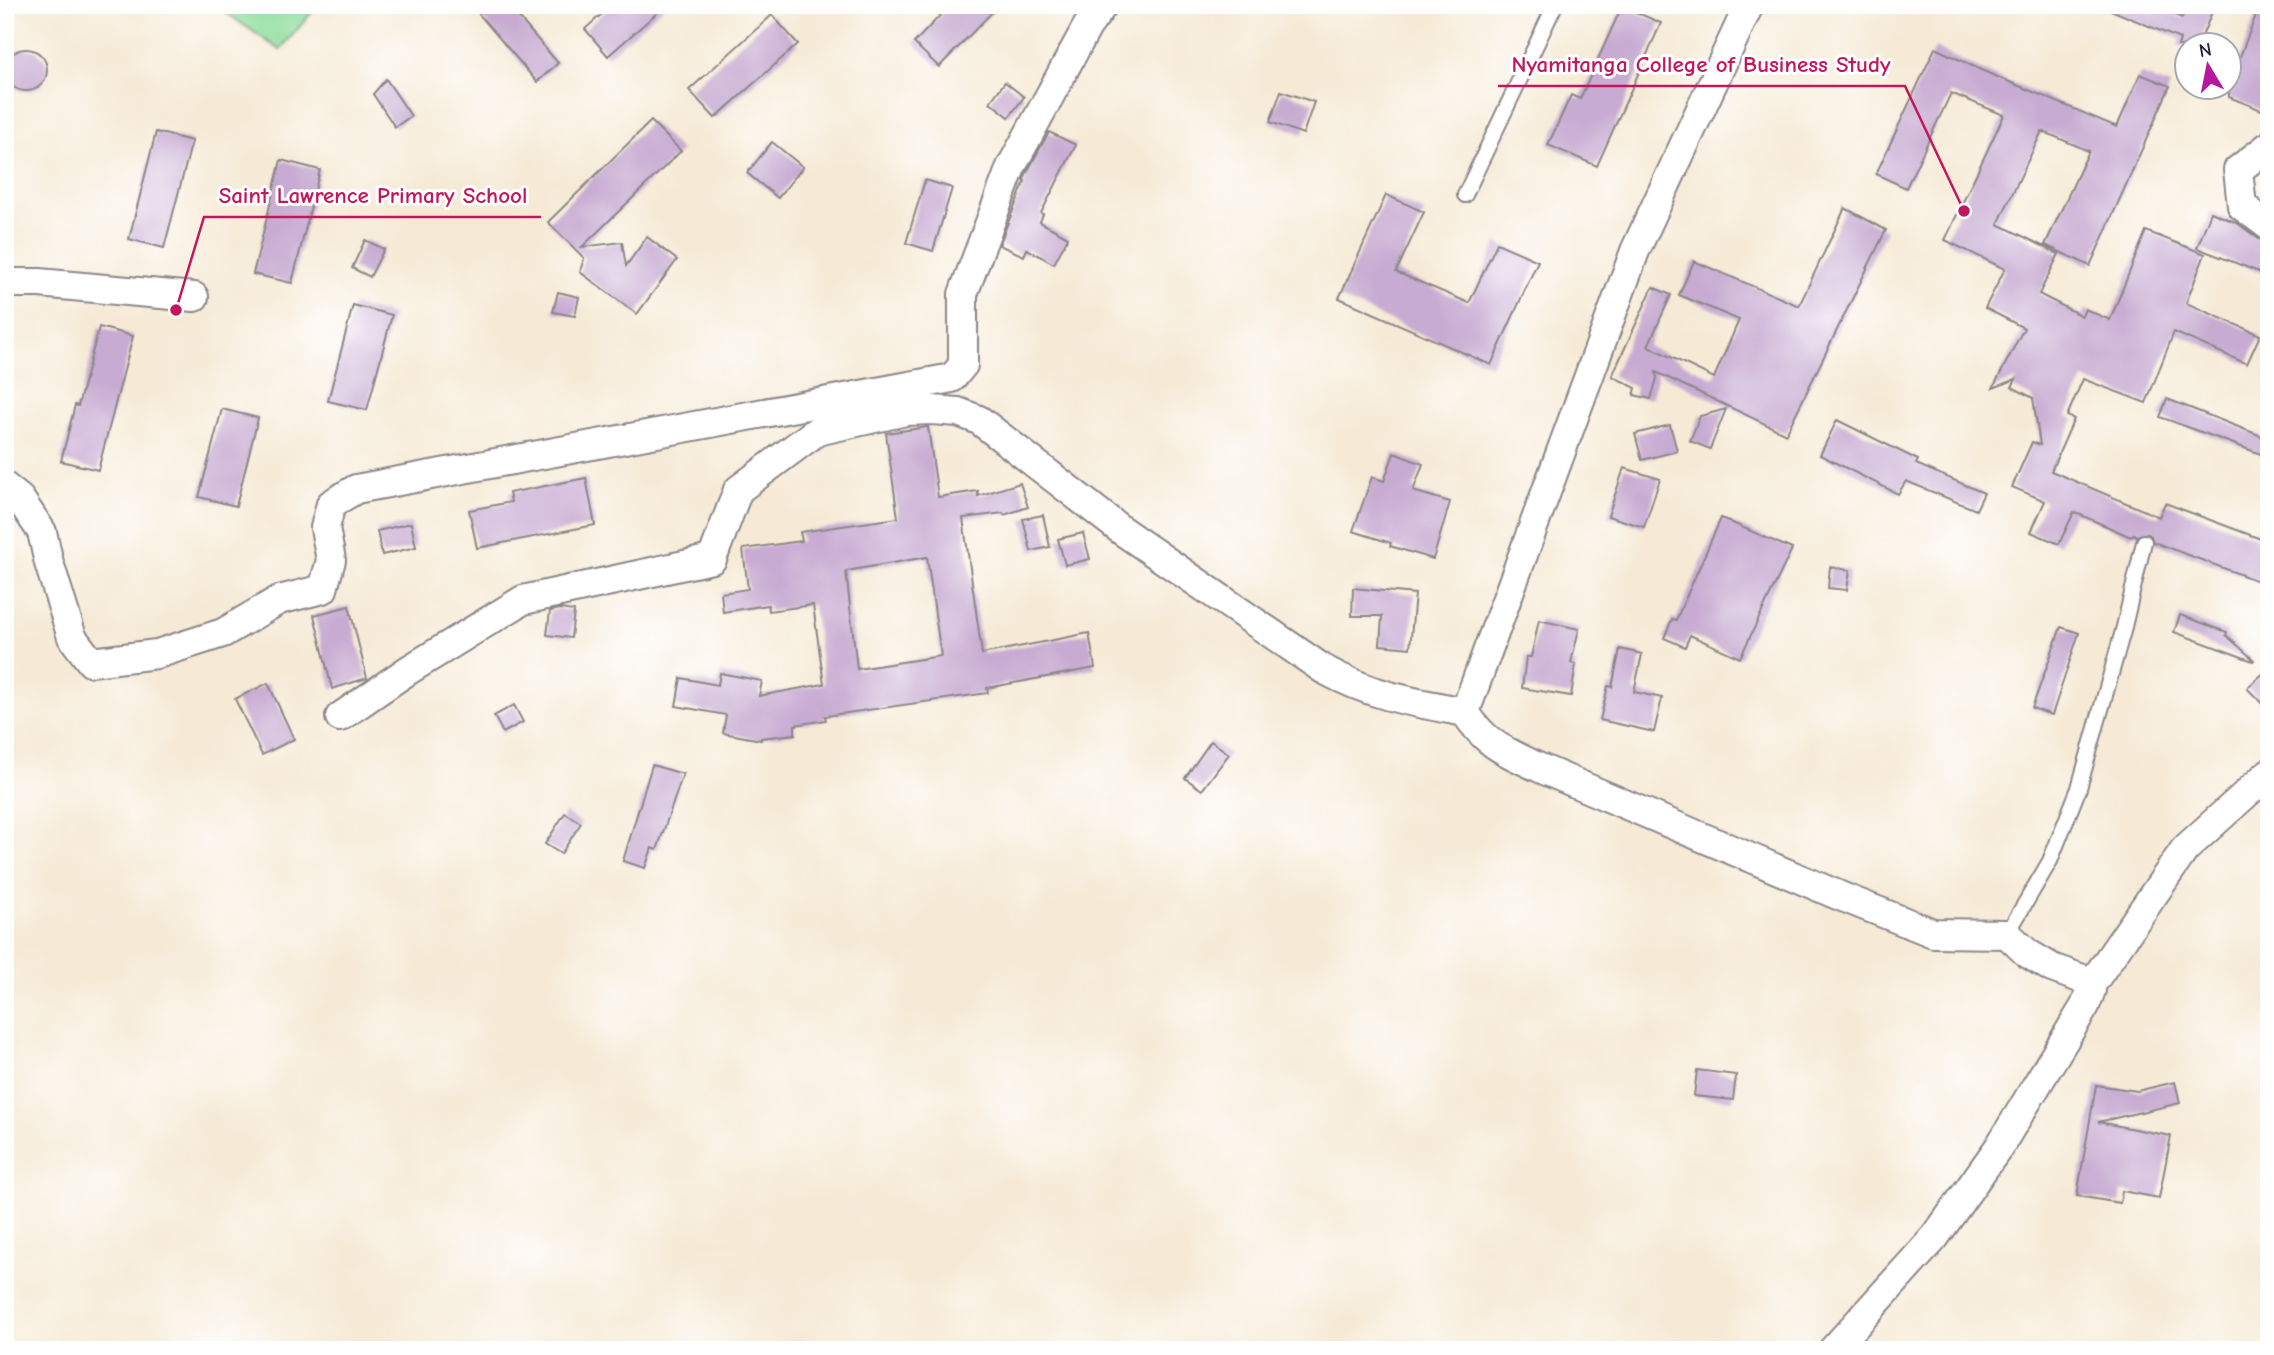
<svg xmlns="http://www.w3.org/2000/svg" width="2274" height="1355" font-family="'Comic Neue',sans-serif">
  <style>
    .park { fill: #8ddd9c; stroke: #58806c; stroke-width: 2 }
    .building { fill: #c7abd2; fill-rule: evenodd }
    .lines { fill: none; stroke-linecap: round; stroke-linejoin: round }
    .service-casing { stroke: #8c8688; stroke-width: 18 }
    .minor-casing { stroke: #8c8688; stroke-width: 32 }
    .service { stroke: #fff; stroke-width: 14 }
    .minor { stroke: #fff; stroke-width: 28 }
    .leader { fill: none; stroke: #c2185b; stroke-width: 2.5 }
    .callout-dot { fill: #c2185b; stroke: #fff; stroke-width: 2.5 }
    .callout-label { font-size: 23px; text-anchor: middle; font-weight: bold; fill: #c2185b; stroke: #fff; stroke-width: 6; stroke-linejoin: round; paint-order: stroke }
  </style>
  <rect width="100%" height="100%" fill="#fff"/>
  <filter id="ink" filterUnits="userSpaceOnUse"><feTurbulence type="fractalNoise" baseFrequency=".0143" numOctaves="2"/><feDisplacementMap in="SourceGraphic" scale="14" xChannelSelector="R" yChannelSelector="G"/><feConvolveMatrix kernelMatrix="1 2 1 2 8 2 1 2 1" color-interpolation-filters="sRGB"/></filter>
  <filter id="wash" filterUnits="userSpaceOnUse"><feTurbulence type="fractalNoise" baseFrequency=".00686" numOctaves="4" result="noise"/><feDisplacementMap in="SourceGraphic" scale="28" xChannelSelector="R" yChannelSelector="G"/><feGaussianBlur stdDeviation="1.57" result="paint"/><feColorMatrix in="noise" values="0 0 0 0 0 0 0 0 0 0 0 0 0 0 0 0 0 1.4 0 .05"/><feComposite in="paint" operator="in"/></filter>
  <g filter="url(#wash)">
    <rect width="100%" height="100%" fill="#f6ead6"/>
    <polygon class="park" points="215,5 318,5 280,50"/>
    <g id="blocks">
      <g class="building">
        <polygon points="471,5 508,5 558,63 537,82"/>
        <polygon points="612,5 666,5 608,56 585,29"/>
        <polygon points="950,5 999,5 939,67 914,43"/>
        <polygon points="2099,5 2149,5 2182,18 2187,5 2215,5 2198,46 2178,46 2180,39"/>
        <polygon points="2260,5 2269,5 2269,100 2264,111 2229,97 2229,64 2236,67"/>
        <polygon points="1622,6 1661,23 1597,166 1548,145 1571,95 1580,99"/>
        <polygon points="772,15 798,44 715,118 689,90"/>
        <polygon points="1935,48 1981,70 2117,127 2140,74 2170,86 2090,266 2045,245 2089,151 2042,131 1998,224 2059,254 2039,294 2082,316 2085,309 2110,320 2146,231 2205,254 2186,303 2260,335 2247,364 2174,332 2146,403 2083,379 2067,416 2074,419 2051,471 2159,517 2165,503 2269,542 2269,585 2153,542 2151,536 2147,533 2137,536 2133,534 2131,537 2074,512 2059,544 2031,532 2045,501 2012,487 2032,442 2040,445 2033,398 2012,387 2016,379 1993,388 2024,328 1985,308 2005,269 1945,240 2004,115 1951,93 1906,188 1876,174"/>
        <circle cx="26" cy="70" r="21"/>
        <polygon points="386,79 411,116 395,127 373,94"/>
        <polygon points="1005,82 1024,97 1009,117 990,102"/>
        <polygon points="1281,91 1314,102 1303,134 1270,122"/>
        <polygon points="651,121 681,151 582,247 622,242 626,266 647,237 677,260 637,314 580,272 584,258 548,222"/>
        <polygon points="156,132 192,141 164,248 129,239"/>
        <polygon points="1049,132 1076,145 1041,213 1043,214 1040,222 1068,237 1054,264 1027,249 1024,256 999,245 1025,181 1024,180 1026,174"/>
        <polygon points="772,142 803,167 778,198 747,173"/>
        <polygon points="281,160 320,170 292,283 253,274"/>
        <polygon points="925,180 952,188 933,251 906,243"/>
        <polygon points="1386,195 1424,212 1396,272 1469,303 1497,243 1538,261 1491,365 1339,298"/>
        <polygon points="1845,208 1886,230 1786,434 1656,372 1657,378 1651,399 1634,395 1636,388 1612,376 1653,287 1671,295 1648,346 1714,378 1739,320 1679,295 1694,261 1799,306"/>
        <polygon points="2211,212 2237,223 2259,239 2269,242 2269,276 2197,248"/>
        <polygon points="365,240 384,249 370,277 352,268"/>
        <polygon points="558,292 579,297 575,316 553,312"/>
        <polygon points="353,305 392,315 367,410 328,401"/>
        <polygon points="99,327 133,336 98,470 61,461 75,405 78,406"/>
        <polygon points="2167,399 2269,439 2269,457 2160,417"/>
        <polygon points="222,409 258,418 236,506 199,497"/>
        <polygon points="1726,409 1710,449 1690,441 1700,416"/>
        <polygon points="1837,420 1918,460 1916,464 1984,493 1976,510 1906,481 1898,494 1820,455"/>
        <polygon points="1670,425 1677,451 1642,460 1635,434"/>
        <path d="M 928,427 L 938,497 L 978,491 L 978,496 L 1020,483 L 1028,507 L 1004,515 L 1003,513 L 963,518 L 982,654 L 1089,633 L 1095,668 L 987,688 L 988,693 L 825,716 L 826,720 L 795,725 L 795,734 L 761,738 L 761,740 L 723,733 L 726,715 L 676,706 L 681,678 L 718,685 L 720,673 L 762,681 L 759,696 L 824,684 L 813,605 L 769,611 L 768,605 L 723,612 L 721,593 L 748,589 L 743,549 L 802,541 L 800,532 L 898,518 L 886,433 ZM 927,557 L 941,656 L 857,669 L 846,571 Z"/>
        <polygon points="1394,453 1423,464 1413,491 1450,502 1433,559 1390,546 1391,543 1353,531 1372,477 1384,481"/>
        <polygon points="1624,468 1660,479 1644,527 1608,516"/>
        <polygon points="586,478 595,525 477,548 469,510 511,502 509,493"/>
        <polygon points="1043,515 1050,547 1031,551 1023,519"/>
        <polygon points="1721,518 1792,549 1740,658 1690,635 1685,647 1664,638 1672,619 1676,620"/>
        <polygon points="411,523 416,547 382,555 377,531"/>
        <polygon points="1083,533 1090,559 1065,565 1058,539"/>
        <polygon points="1830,567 1850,570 1847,590 1828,588"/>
        <polygon points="1353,588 1415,594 1410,648 1380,645 1382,616 1352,616"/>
        <polygon points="349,606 367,678 332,689 314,615"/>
        <polygon points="560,609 574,611 571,638 547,635 550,611"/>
        <polygon points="2180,615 2227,632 2226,635 2254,660 2253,661 2174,632"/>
        <polygon points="1539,620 1579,629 1571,663 1576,664 1571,696 1522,688 1526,657 1531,657"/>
        <polygon points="2061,627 2079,633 2052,715 2032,708"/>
        <polygon points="1620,649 1642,654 1634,692 1662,698 1654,732 1600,720 1608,686 1612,687"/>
        <polygon points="2269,668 2269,711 2247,688"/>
        <polygon points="268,683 294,739 262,755 235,699"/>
        <polygon points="514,705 523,722 503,733 494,716"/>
        <polygon points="1211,741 1229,754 1202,790 1185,778"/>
        <polygon points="652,765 683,774 657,850 652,848 645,868 623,861"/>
        <polygon points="565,813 581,823 561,854 545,844"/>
        <polygon points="1697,1070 1736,1075 1733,1100 1694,1096"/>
        <polygon points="2175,1082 2180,1103 2098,1122 2171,1136 2159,1198 2122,1191 2120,1203 2077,1196 2096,1085 2137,1091"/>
      </g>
    </g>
  </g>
  <g filter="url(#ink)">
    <use href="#blocks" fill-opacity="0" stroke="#8c8688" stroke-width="2"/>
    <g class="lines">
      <g class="service-casing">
        <g id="service">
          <polyline points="1465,195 1555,5"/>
          <polyline points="2007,934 2050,861 2079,788 2123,631 2144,542"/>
        </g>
      </g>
      <g class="minor-casing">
        <g id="minor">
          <polyline points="2269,146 2238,170 2242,206 2269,226"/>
          <polyline points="5,283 39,283 194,297"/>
          <polyline points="5,487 20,499 42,532 49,563 72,637 91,662 157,654 223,633 279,600 323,589 331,560 325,528 331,504 356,489 952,378 963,365 963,294 1011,167 1087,27 1103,5"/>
          <polyline points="1465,712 1635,251 1749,5"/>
          <path d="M 340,717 L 407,671 L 523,600 L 712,559 L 738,490 L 817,431 L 906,411 L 932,410 L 958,412 L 979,420 L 1121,530 L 1323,669 C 1372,696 1412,702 1465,712 C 1486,745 1506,752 1540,768 L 1840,896 L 1933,933 L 2007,934 L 2027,953 L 2052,968 L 2088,981 L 2091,990 L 2085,1006 L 1999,1147 L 1935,1237 L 1833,1350"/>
          <polyline points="2091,985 2185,849 2269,773"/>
        </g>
      </g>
      <use href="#service" class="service"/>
      <use href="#minor" class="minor"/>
    </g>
  </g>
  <path class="leader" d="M1964 211L1905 86H1498M176 310L204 217H541"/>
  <g class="callout-dot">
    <circle cx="1964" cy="211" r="7"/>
    <circle cx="176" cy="310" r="7"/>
  </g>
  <g class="callout-label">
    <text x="1701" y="72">Nyamitanga College of Business Study</text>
    <text x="373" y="203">Saint Lawrence Primary School</text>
  </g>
  <rect width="2274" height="1355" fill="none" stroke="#fff" stroke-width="28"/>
  <g transform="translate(2208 66) rotate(350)"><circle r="33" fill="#ffffff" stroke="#a7a7b1" stroke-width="2"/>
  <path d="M0-5L12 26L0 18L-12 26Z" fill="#b5179e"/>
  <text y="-10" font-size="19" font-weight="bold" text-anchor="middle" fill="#22223b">N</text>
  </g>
</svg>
